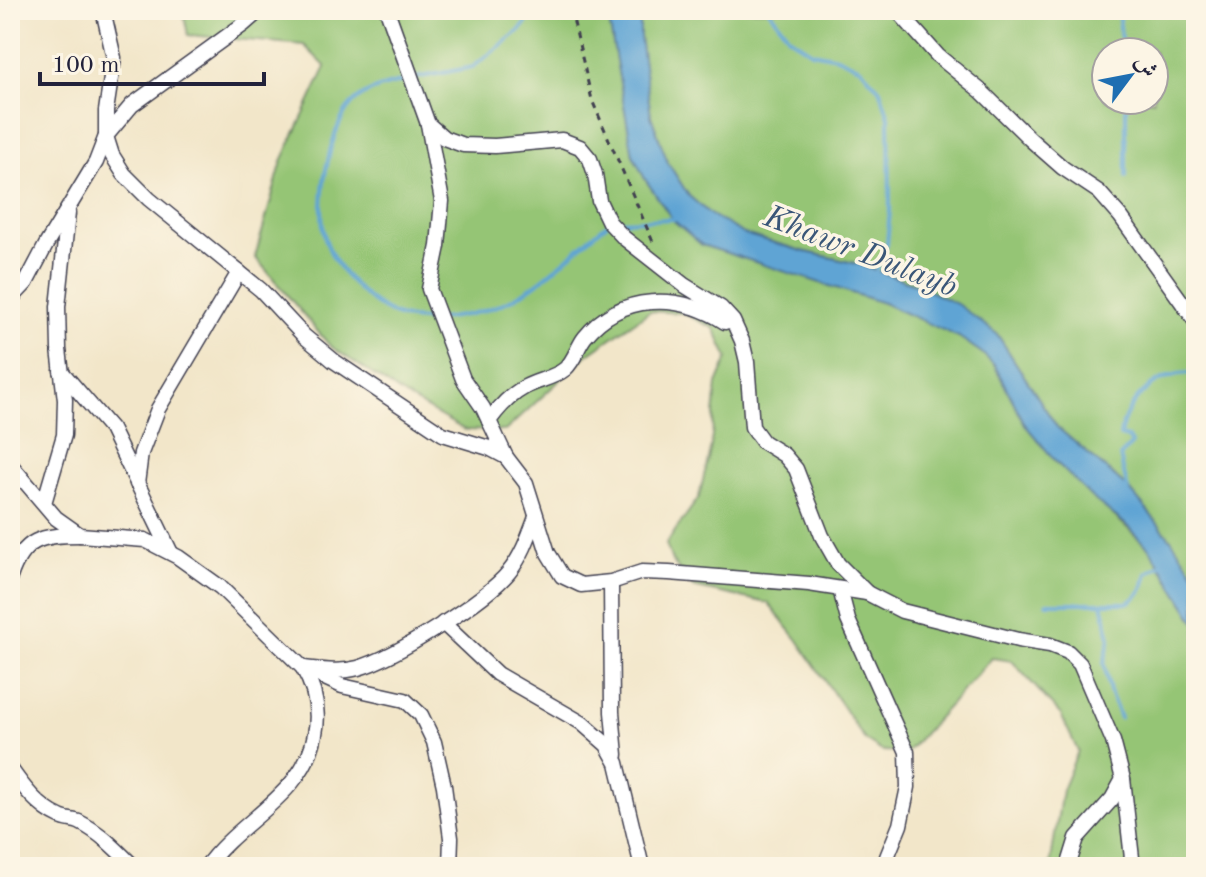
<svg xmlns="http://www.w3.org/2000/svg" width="1206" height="877" font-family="'Old Standard TT',Amiri,serif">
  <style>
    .green { fill: #95c574; stroke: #5c7458; stroke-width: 2; fill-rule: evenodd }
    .water { fill: #5fa4d4; stroke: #406388; stroke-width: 2 }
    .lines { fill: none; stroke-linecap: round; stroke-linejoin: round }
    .stream { stroke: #5fa4d4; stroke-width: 4 }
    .street-casing { stroke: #413f50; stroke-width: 17 }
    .path { stroke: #413f50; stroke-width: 3; stroke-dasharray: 6 6; stroke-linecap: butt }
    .street { stroke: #fff; stroke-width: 14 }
    .labels { text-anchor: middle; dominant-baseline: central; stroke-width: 7; stroke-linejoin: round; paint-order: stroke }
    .water-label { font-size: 32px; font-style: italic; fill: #3a5678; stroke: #fcf5e5 }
  </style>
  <rect width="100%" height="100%" fill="#fcf5e5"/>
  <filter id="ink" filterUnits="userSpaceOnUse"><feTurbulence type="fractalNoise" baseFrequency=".0125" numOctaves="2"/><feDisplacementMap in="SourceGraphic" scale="16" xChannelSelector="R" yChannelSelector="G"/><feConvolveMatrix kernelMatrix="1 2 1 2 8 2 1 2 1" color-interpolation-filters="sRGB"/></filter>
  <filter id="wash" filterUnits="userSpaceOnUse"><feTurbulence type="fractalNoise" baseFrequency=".006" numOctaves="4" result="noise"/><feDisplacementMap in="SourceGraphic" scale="32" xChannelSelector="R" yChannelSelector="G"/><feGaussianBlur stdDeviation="1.8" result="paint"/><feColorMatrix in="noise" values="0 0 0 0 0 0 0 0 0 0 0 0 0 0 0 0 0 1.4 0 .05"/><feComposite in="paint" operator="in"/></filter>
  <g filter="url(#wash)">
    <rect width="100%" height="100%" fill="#f2e6c9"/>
    <g class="green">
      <polygon points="183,10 607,10 633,155 645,179 673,220 702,245 883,303 959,337 982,353 995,366 1026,426 1058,464 1150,549 1196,623 1196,867 1050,867 1062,790 1078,751 1061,715 1012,661 992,658 907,752 882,751 865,740 797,639 768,603 693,587 672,561 666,544 699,497 711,446 717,384 728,358 714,328 683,313 650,311 587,355 505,431 465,430 408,398 330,346 255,257 282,161 326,67 304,45 188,35"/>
      <path d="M 640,10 L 1196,10 L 1196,576 L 1171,539 L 1130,490 L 1057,427 L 997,334 L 915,284 L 859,264 L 803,251 L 744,234 L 711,215 L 689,196 L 668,163 L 651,116 L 640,37 ZM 1106,52 L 1154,52 L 1154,100 L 1106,100 Z"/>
    </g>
    <polygon class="water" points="607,10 640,10 640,37 651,116 668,163 689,196 711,215 744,234 802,251 858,264 915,284 957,304 997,334 1057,427 1130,490 1171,539 1196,576 1196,623 1150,549 1124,523 1092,498 1058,464 1026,426 995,366 982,353 959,337 883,303 702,245 673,220 645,179 633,155"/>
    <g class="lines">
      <g class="stream">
        <polyline points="769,10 789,37 812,52 837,57 861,68 880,90 889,117 890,210 887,244 875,274"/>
        <polyline points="1118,10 1123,52"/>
        <polyline points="416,78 473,67 519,31 537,10"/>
        <path d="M 408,80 C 389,85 366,89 352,104 C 339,117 330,147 327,165 C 322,186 319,224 327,244 C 339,275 377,314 410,319 C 438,322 482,314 506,302 C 544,284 574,250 607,224"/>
        <polyline points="1126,100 1126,177"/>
        <polyline points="616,221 674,219"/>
        <path d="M 1129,495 L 1120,456 L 1132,444 L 1128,438 L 1120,436 C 1124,401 1161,368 1196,374"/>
        <path d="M 1047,603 L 1127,603 C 1140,597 1144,587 1147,573 L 1164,563"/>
        <polyline points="1102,603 1110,638 1104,663 1110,692 1120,718"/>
      </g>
    </g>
  </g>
  <g filter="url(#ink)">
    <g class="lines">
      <g class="street-casing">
        <g id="street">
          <polyline points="260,10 244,24 132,105 106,136 112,155 124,174 149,199 261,290 304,336 334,361 443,434 489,448 506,457"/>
          <polyline points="387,10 428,124 444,138 463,145 495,146 562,140 580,147 590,159 595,174 599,201 609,222 624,238 684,285 721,308 733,321 742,341 747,362 752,427 763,442 784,455 796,469 822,536 838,564 867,593 902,611 1018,640 1050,645 1068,652 1080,664 1113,741 1123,779 1133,867"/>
          <polyline points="897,10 938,56 981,91 1030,139 1063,168 1099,192 1121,217 1196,322"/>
          <polyline points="428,124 442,201 438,246 429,289 463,379 483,408 506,457 526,483 548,553 562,576 581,585 611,582 642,572 669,573 809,584 867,593"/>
          <polyline points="10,300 26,283 47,243 96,162 106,136 106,111 114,58 103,10"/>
          <polyline points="61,371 111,429 171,553"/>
          <path d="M 489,421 C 499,407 510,395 525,387 C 538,380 554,378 565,369 C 575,360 577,347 585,337 C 621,293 679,293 725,322"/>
          <polyline points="10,464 56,518 80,535 145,540 178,557 220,587 303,668 342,686 405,700 421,715 434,742 444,786 451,838 450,867"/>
          <polyline points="137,484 141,453 158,409 239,272"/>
          <polyline points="44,503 64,435 65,400 59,349 58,307 68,213"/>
          <path d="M 10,577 C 23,538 42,535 80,535"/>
          <polyline points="611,582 612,712 616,755"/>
          <polyline points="840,589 848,620 907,752 908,787 900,825 887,857 887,867"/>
          <polyline points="443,623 497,674 582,723 607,745 617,763 642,867"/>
          <path d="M 10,768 C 23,787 39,808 60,817 C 66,820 73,820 79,822 C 101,833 117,850 134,867"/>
          <path d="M 206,867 C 239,820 305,795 315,734 C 320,710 315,689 303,668 C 322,670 340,673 358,668 C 394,658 486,600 509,572 C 522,556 529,536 536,517"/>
          <polyline points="1068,867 1077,838 1112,799 1123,779"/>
        </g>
      </g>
      <polyline class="path" points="571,10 592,100 653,242"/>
      <use href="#street" class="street"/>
    </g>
  </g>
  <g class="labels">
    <g class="water-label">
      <text transform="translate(860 253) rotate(21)">Khawr Dulayb</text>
    </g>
  </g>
  <rect width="1206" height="877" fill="none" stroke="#fcf5e5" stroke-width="40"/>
  <g transform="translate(1130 76) rotate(58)"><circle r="38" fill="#fcf5e5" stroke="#a5a1a1" stroke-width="2"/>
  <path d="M0-6L14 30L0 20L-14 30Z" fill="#1f6fb2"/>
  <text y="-12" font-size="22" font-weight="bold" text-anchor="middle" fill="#22223b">ش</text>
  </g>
  <path d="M40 72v12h224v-12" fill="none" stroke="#22223b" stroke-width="4"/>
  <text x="52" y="72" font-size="24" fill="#22223b" stroke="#fcf5e5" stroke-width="6" paint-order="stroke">100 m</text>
</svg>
